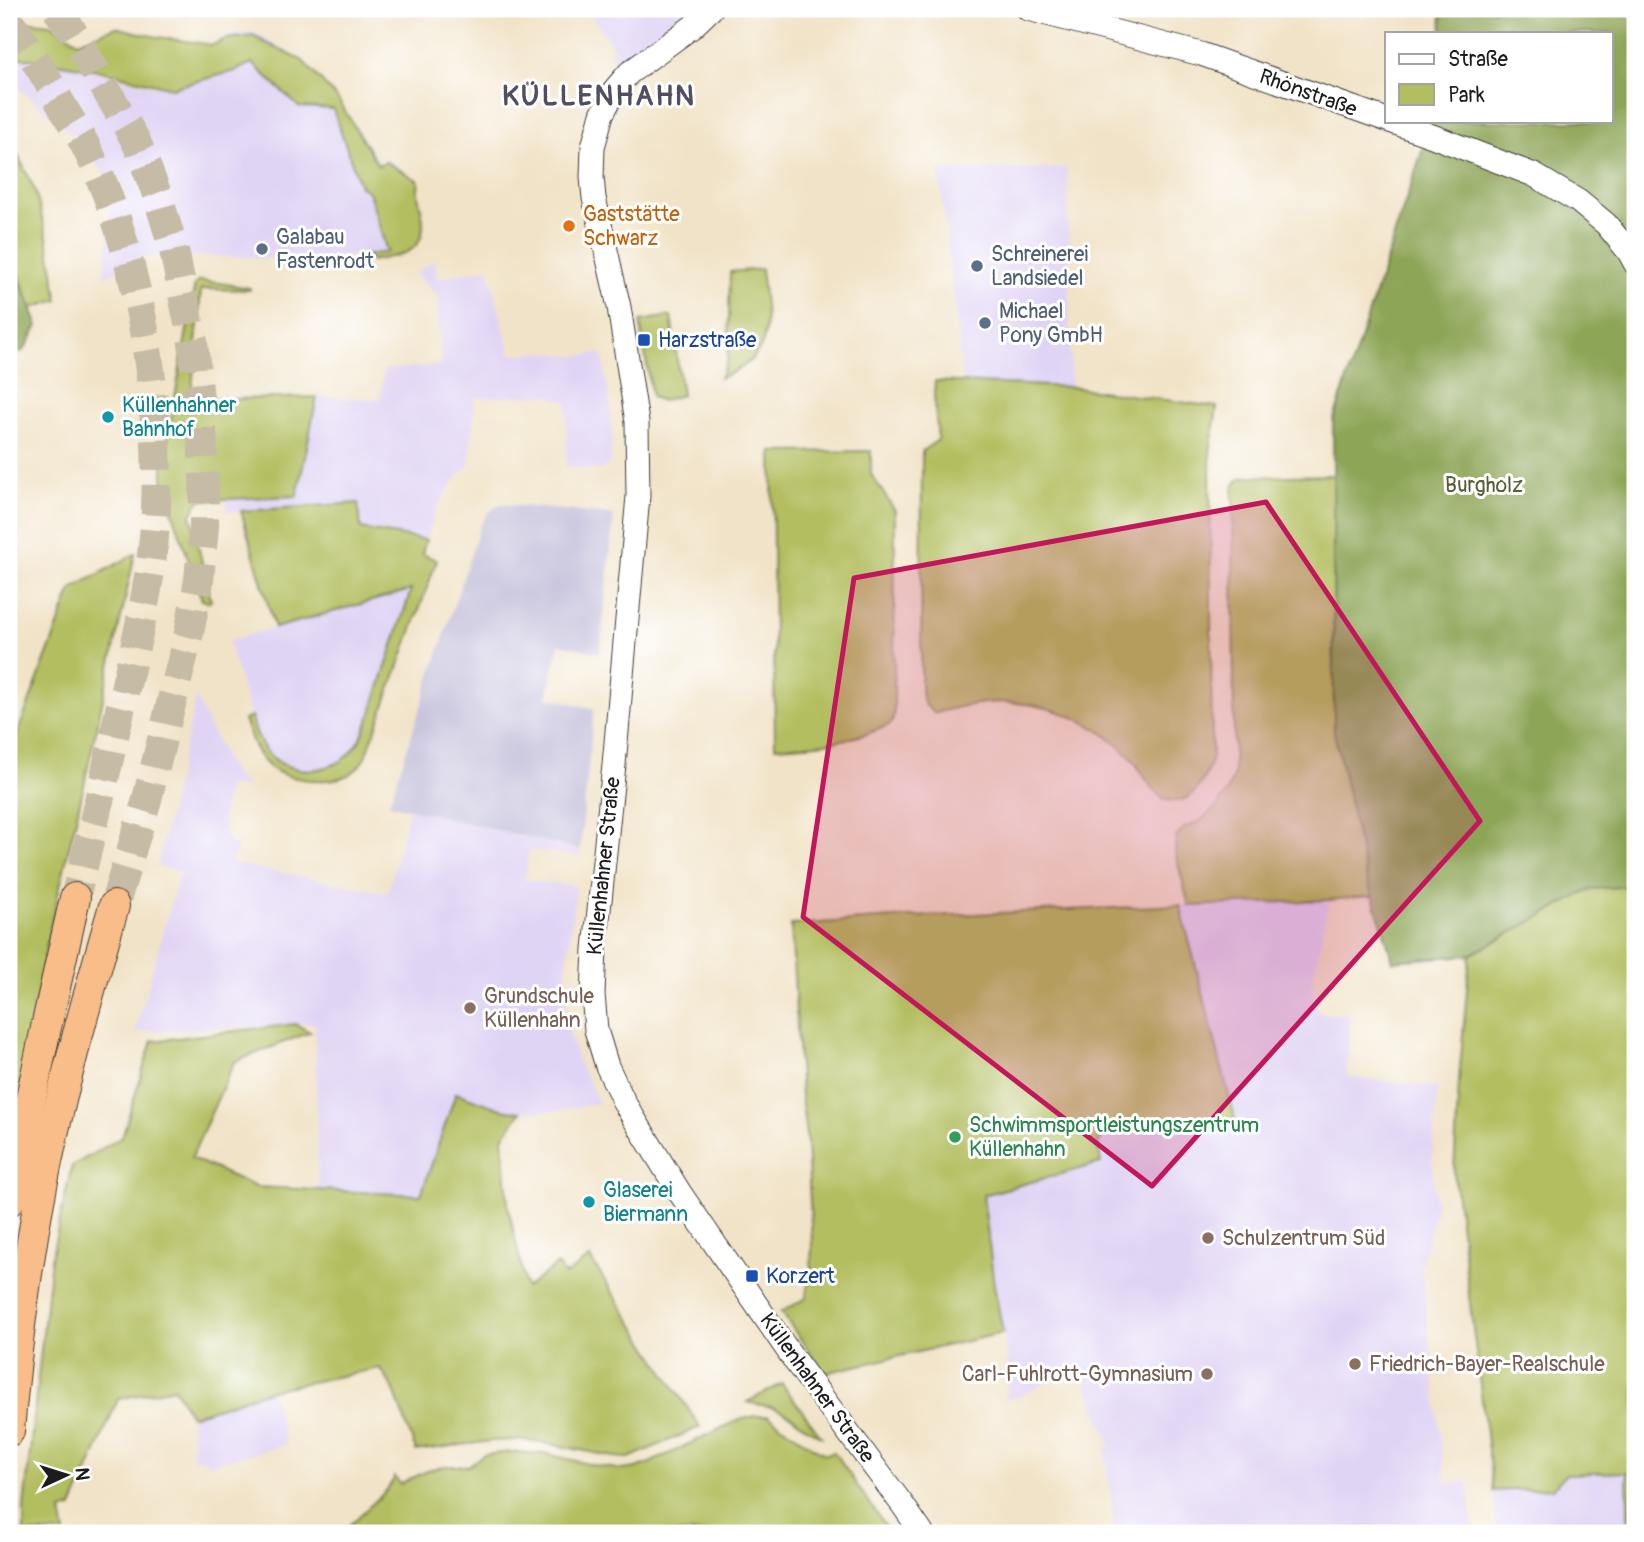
<svg xmlns="http://www.w3.org/2000/svg" width="1644" height="1542" font-family="Pangolin,sans-serif">
  <style>
    .built { fill: #e0d4f4 }
    .industrial { fill: #c4c0db }
    .green { fill: #b2be5f; stroke: #676d3e; stroke-width: 2 }
    .forest { fill: #8da556; stroke: #546039; stroke-width: 2 }
    .lines { fill: none; stroke-linecap: round; stroke-linejoin: round }
    .trunk-tunnel { stroke: #c6bba5; stroke-width: 30; stroke-dasharray: 30 15; stroke-linecap: butt }
    .tertiary-casing { stroke: #3c3a36; stroke-width: 25 }
    .trunk-casing { stroke: #3c3a36; stroke-width: 32 }
    .tertiary { stroke: #fff; stroke-width: 23 }
    .trunk { stroke: #f8bd89; stroke-width: 30 }
    .marked { fill: #c2185b; fill-opacity: 0.2; stroke: #c2185b; stroke-width: 5; stroke-linejoin: round }
    .food-dot { fill: #e8710a; stroke: #fff; stroke-width: 2.5 }
    .service-dot { fill: #5c6f8a; stroke: #fff; stroke-width: 2.5 }
    .transit-dot { fill: #1a4fb4; stroke: #fff; stroke-width: 2.5 }
    .culture-dot { fill: #0f9aa8; stroke: #fff; stroke-width: 2.5 }
    .education-dot { fill: #8d6e63; stroke: #fff; stroke-width: 2.5 }
    .leisure-dot { fill: #2e9e5b; stroke: #fff; stroke-width: 2.5 }
    .labels { text-anchor: middle; dominant-baseline: central; stroke-width: 6; stroke-linejoin: round; paint-order: stroke }
    .street-label { font-size: 21px; fill: #1c1c1c; stroke: #fff }
    .food-label { font-size: 21px; fill: #c56008; stroke: #fff; text-anchor: start }
    .service-label { font-size: 21px; fill: #4e5e75; stroke: #fff; text-anchor: start }
    .transit-label { font-size: 21px; fill: #164399; stroke: #fff; text-anchor: start }
    .culture-label { font-size: 21px; fill: #0d838f; stroke: #fff; text-anchor: start }
    .park-label { font-size: 21px; fill: #585d37; stroke: #fff }
    .education-label { font-size: 21px; fill: #785e54; stroke: #fff; text-anchor: start }
    .leisure-label { font-size: 21px; fill: #27864d; stroke: #fff; text-anchor: start }
    .district-label { font-size: 28px; font-weight: bold; letter-spacing: 2px; fill: #514e61; stroke: #fff }
  </style>
  <rect width="100%" height="100%" fill="#fff"/>
  <filter id="ink" filterUnits="userSpaceOnUse"><feTurbulence type="fractalNoise" baseFrequency=".0143" numOctaves="2"/><feDisplacementMap in="SourceGraphic" scale="14" xChannelSelector="R" yChannelSelector="G"/><feConvolveMatrix kernelMatrix="1 2 1 2 8 2 1 2 1" color-interpolation-filters="sRGB"/></filter>
  <filter id="wash" filterUnits="userSpaceOnUse"><feTurbulence type="fractalNoise" baseFrequency=".00686" numOctaves="4" result="noise"/><feDisplacementMap in="SourceGraphic" scale="28" xChannelSelector="R" yChannelSelector="G"/><feGaussianBlur stdDeviation="1.57" result="paint"/><feColorMatrix in="noise" values="0 0 0 0 0 0 0 0 0 0 0 0 0 0 0 0 0 1.4 0 .05"/><feComposite in="paint" operator="in"/></filter>
  <g filter="url(#wash)">
    <rect width="100%" height="100%" fill="#f1e3c7"/>
    <g class="built">
      <polygon points="587,9 682,9 686,15 617,65 609,52 614,49"/>
      <polygon points="254,32 302,60 336,97 380,163 387,159 416,179 408,188 393,251 367,255 286,259 186,255 146,257 104,277 110,225 108,178 73,135 17,87 9,56 9,50 156,87 192,77 224,37"/>
      <polygon points="1067,168 1071,387 963,382 939,170"/>
      <polygon points="435,260 437,279 488,268 511,355 543,352 575,356 602,353 610,404 612,431 611,461 602,470 566,467 567,402 547,395 475,398 469,465 454,481 437,507 426,540 360,529 358,503 227,512 225,400 317,397 380,399 384,370 441,365 437,295 415,273"/>
      <polygon points="411,590 366,729 351,753 341,761 326,767 303,770 293,768 274,759 258,741 228,641"/>
      <polygon points="196,696 207,722 234,775 248,788 232,785 227,789 222,819 225,833 229,842 239,846 230,863 388,893 409,809 580,850 580,856 529,850 525,880 576,886 566,972 565,999 569,1030 578,1062 599,1103 557,1111 521,1112 501,1109 456,1093 421,1195 318,1189 315,1023 135,1032 180,872 157,866"/>
      <polygon points="1329,900 1312,984 1319,1013 1350,1015 1347,1077 1438,1087 1432,1159 1436,1207 1421,1268 1446,1483 1468,1482 1473,1533 1259,1533 1257,1531 1235,1533 1115,1533 1105,1449 1111,1446 1079,1366 1018,1397 1005,1399 1008,1379 1007,1354 994,1285 982,1195 1100,1163 1098,1143 1108,1131 1235,1119 1180,905"/>
      <polygon points="271,1390 286,1445 211,1464 201,1458 193,1460 191,1416"/>
      <polygon points="1627,1472 1629,1533 1497,1533 1493,1491 1553,1488 1566,1474"/>
    </g>
    <polygon class="industrial" points="500,504 614,515 600,653 559,644 547,697 594,709 580,850 389,804 480,526 488,513"/>
    <g class="green">
      <path d="M 13,20 L 51,24 L 78,42 L 116,27 L 152,36 L 213,45 L 226,39 L 253,36 L 303,61 L 337,98 L 378,165 L 386,162 L 419,181 C 416,196 420,200 422,214 C 429,254 401,255 370,261 L 367,255 L 387,252 L 369,192 L 360,186 L 333,109 L 299,107 L 252,63 L 235,71 L 172,88 L 93,69 L 16,57 Z"/>
      <polygon points="9,138 35,190 47,237 58,300 32,308 9,250"/>
      <path d="M 761,269 C 766,321 779,356 720,378 L 728,359 L 730,272 Z"/>
      <polygon points="199,281 220,283 250,288 250,290 201,289 191,400 317,397 297,496 202,500 197,503 191,515 211,601 208,602 202,600 165,489 163,478 163,465 195,284"/>
      <polygon points="671,316 682,395 662,401 652,397 640,321"/>
      <path d="M 935,381 L 1071,387 L 1217,407 L 1210,453 L 1212,758 C 1207,776 1194,804 1171,801 C 1154,799 1142,770 1132,759 C 1094,716 1032,696 976,704 C 962,706 948,710 934,713 L 925,705 L 921,693 L 922,451 L 938,440 L 934,396 Z"/>
      <path d="M 871,451 L 871,474 L 895,511 L 894,716 L 891,724 C 854,742 816,745 775,747 L 772,452 Z"/>
      <path d="M 1333,475 L 1334,731 L 1366,876 L 1372,896 L 1329,900 L 1189,906 L 1175,852 L 1176,837 L 1184,828 L 1200,821 L 1216,807 L 1227,792 L 1234,774 L 1233,490 C 1235,482 1237,479 1245,477 Z"/>
      <path d="M 358,503 L 361,529 L 426,540 L 422,554 L 437,560 L 370,745 C 366,755 362,765 353,772 C 334,786 287,781 270,767 C 255,755 251,737 244,720 L 251,717 C 259,744 267,763 298,769 C 317,772 340,766 352,751 C 368,732 373,705 381,682 C 391,652 401,621 411,590 L 275,628 L 241,511 Z"/>
      <polygon points="135,554 82,794 49,932 9,1140 9,756 72,589"/>
      <polygon points="1635,886 1635,1533 1629,1533 1627,1472 1566,1474 1553,1488 1493,1491 1454,1173 1459,1080 1470,955 1591,889"/>
      <polygon points="1180,905 1235,1119 1108,1131 1098,1143 1101,1163 983,1195 994,1285 1003,1333 825,1373 781,1312 806,1298 811,1268 812,1243 807,1143 801,1097 791,925 908,917"/>
      <polygon points="295,1024 310,1032 234,1062 191,1158 256,1187 421,1195 456,1093 501,1109 521,1112 503,1137 508,1206 526,1288 557,1265 565,1275 590,1258 700,1427 629,1458 614,1457 551,1444 520,1440 492,1441 416,1451 393,1388 380,1368 271,1390 191,1416 174,1388 118,1399 72,1508 61,1511 65,1533 24,1533 24,1507 51,1259 72,1166 122,1137 152,1041"/>
      <path d="M 782,1384 L 821,1436 C 807,1431 799,1420 786,1413 C 774,1405 761,1406 747,1402 Z"/>
      <polygon points="755,1416 768,1416 814,1448 825,1454 834,1452 890,1533 781,1533 781,1528 710,1533 341,1533 386,1491 395,1477 400,1484 429,1470 445,1466 468,1466 483,1455 512,1452 547,1454 593,1465 622,1470 637,1468 650,1463 736,1421"/>
    </g>
    <g class="forest">
      <polygon points="1441,9 1635,9 1635,886 1591,889 1470,955 1393,961 1366,876 1334,731 1333,422 1432,121 1611,121 1611,33 1442,33"/>
      <polygon points="9,250 38,326 24,350 9,357"/>
    </g>
  </g>
  <g filter="url(#ink)">
    <g class="lines">
      <g class="trunk-tunnel">
        <polyline points="57,9 72,31 136,141 157,194 174,250 193,343 202,427 204,477 204,527 199,580 189,633 146,803 114,906"/>
        <path d="M 9,22 C 28,47 42,70 57,97 C 68,117 82,137 91,157 C 142,264 163,408 155,525 C 151,583 137,640 123,697 C 108,764 92,831 75,898"/>
      </g>
      <g class="tertiary-casing">
        <g id="tertiary">
          <polyline points="711,9 692,27 629,73 616,88 602,114 593,147 592,177 594,198 619,307 637,422 638,496 614,765 595,949 593,994 596,1030 607,1066 625,1104 680,1193 795,1361 902,1504 922,1533"/>
          <polyline points="1028,9 1201,54 1435,137 1534,175 1578,201 1606,224 1629,252 1635,263"/>
        </g>
      </g>
      <g class="trunk-casing">
        <g id="trunk">
          <polyline points="9,1201 47,1023 75,898"/>
          <path d="M 9,1431 C 17,1339 28,1248 48,1157 C 66,1073 90,989 114,906"/>
        </g>
      </g>
      <use href="#tertiary" class="tertiary"/>
      <use href="#trunk" class="trunk"/>
    </g>
  </g>
  <path class="marked" d="M 1266,502 L 1480,821 L 1152,1186 L 803,917 L 854,578 Z"/>
  <circle class="food-dot" cx="569" cy="226" r="7"/>
  <g class="service-dot">
    <circle cx="262" cy="249" r="7"/>
    <circle cx="977" cy="266" r="7"/>
    <circle cx="985" cy="323" r="7"/>
  </g>
  <g class="transit-dot">
    <rect x="637" y="333" width="14" height="14" rx="3.5"/>
    <rect x="745" y="1269" width="14" height="14" rx="3.5"/>
  </g>
  <g class="culture-dot">
    <circle cx="108" cy="417" r="7"/>
    <circle cx="589" cy="1202" r="7"/>
  </g>
  <g class="education-dot">
    <circle cx="470" cy="1008" r="7"/>
    <circle cx="1208" cy="1238" r="7"/>
    <circle cx="1355" cy="1364" r="7"/>
    <circle cx="1207" cy="1374" r="7"/>
  </g>
  <circle class="leisure-dot" cx="955" cy="1137" r="7"/>
  <g class="labels">
    <g class="street-label">
      <text transform="translate(1308 93) rotate(20)">Rhönstraße</text>
      <text transform="translate(604 866) rotate(-84)">Küllenhahner Straße</text>
      <text transform="translate(817 1388) rotate(54)">Küllenhahner Straße</text>
    </g>
    <g class="food-label">
      <text x="583" y="214">Gaststätte<tspan x="583" dy="24">Schwarz</tspan></text>
    </g>
    <g class="service-label">
      <text x="276" y="237">Galabau<tspan x="276" dy="24">Fastenrodt</tspan></text>
      <text x="991" y="254">Schreinerei<tspan x="991" dy="24">Landsiedel</tspan></text>
      <text x="999" y="311">Michael<tspan x="999" dy="24">Pony GmbH</tspan></text>
    </g>
    <g class="transit-label">
      <text x="658" y="340">Harzstraße</text>
      <text x="766" y="1276">Korzert</text>
    </g>
    <g class="culture-label">
      <text x="122" y="405">Küllenhahner<tspan x="122" dy="24">Bahnhof</tspan></text>
      <text x="603" y="1190">Glaserei<tspan x="603" dy="24">Biermann</tspan></text>
    </g>
    <g class="park-label">
      <text x="1484" y="485">Burgholz</text>
    </g>
    <g class="education-label">
      <text x="484" y="996">Grundschule<tspan x="484" dy="24">Küllenhahn</tspan></text>
      <text x="1222" y="1238">Schulzentrum Süd</text>
      <text x="1369" y="1364">Friedrich-Bayer-Realschule</text>
      <text x="1193" y="1374" text-anchor="end">Carl-Fuhlrott-Gymnasium</text>
    </g>
    <g class="leisure-label">
      <text x="969" y="1125">Schwimmsportleistungszentrum<tspan x="969" dy="24">Küllenhahn</tspan></text>
    </g>
    <g class="district-label">
      <text x="599" y="96">KÜLLENHAHN</text>
    </g>
  </g>
  <rect width="1644" height="1542" fill="none" stroke="#fff" stroke-width="35"/>
  <rect x="1385" y="32" width="228" height="91" fill="#ffffff" stroke="#a4a4a4" stroke-width="2"/>
  <rect x="1399" y="54" width="35" height="10" fill="#ffffff" stroke="#a4a4a4" stroke-width="2"/>
  <text x="1448" y="66" font-size="21" fill="#1c1c1c">Straße</text>
  <rect x="1399" y="84" width="35" height="21" fill="#b2be5f" stroke="#a4a4a4" stroke-width="2"/>
  <text x="1448" y="102" font-size="21" fill="#1c1c1c">Park</text>
  <g transform="translate(66 1475) rotate(86)" stroke="#ffffff" stroke-width="5" paint-order="stroke">
  <path d="M0-5L12 26L0 18L-12 26Z" fill="#1c1c1c"/>
  <text y="-10" font-size="19" font-weight="bold" text-anchor="middle" fill="#1c1c1c">N</text>
  </g>
</svg>
